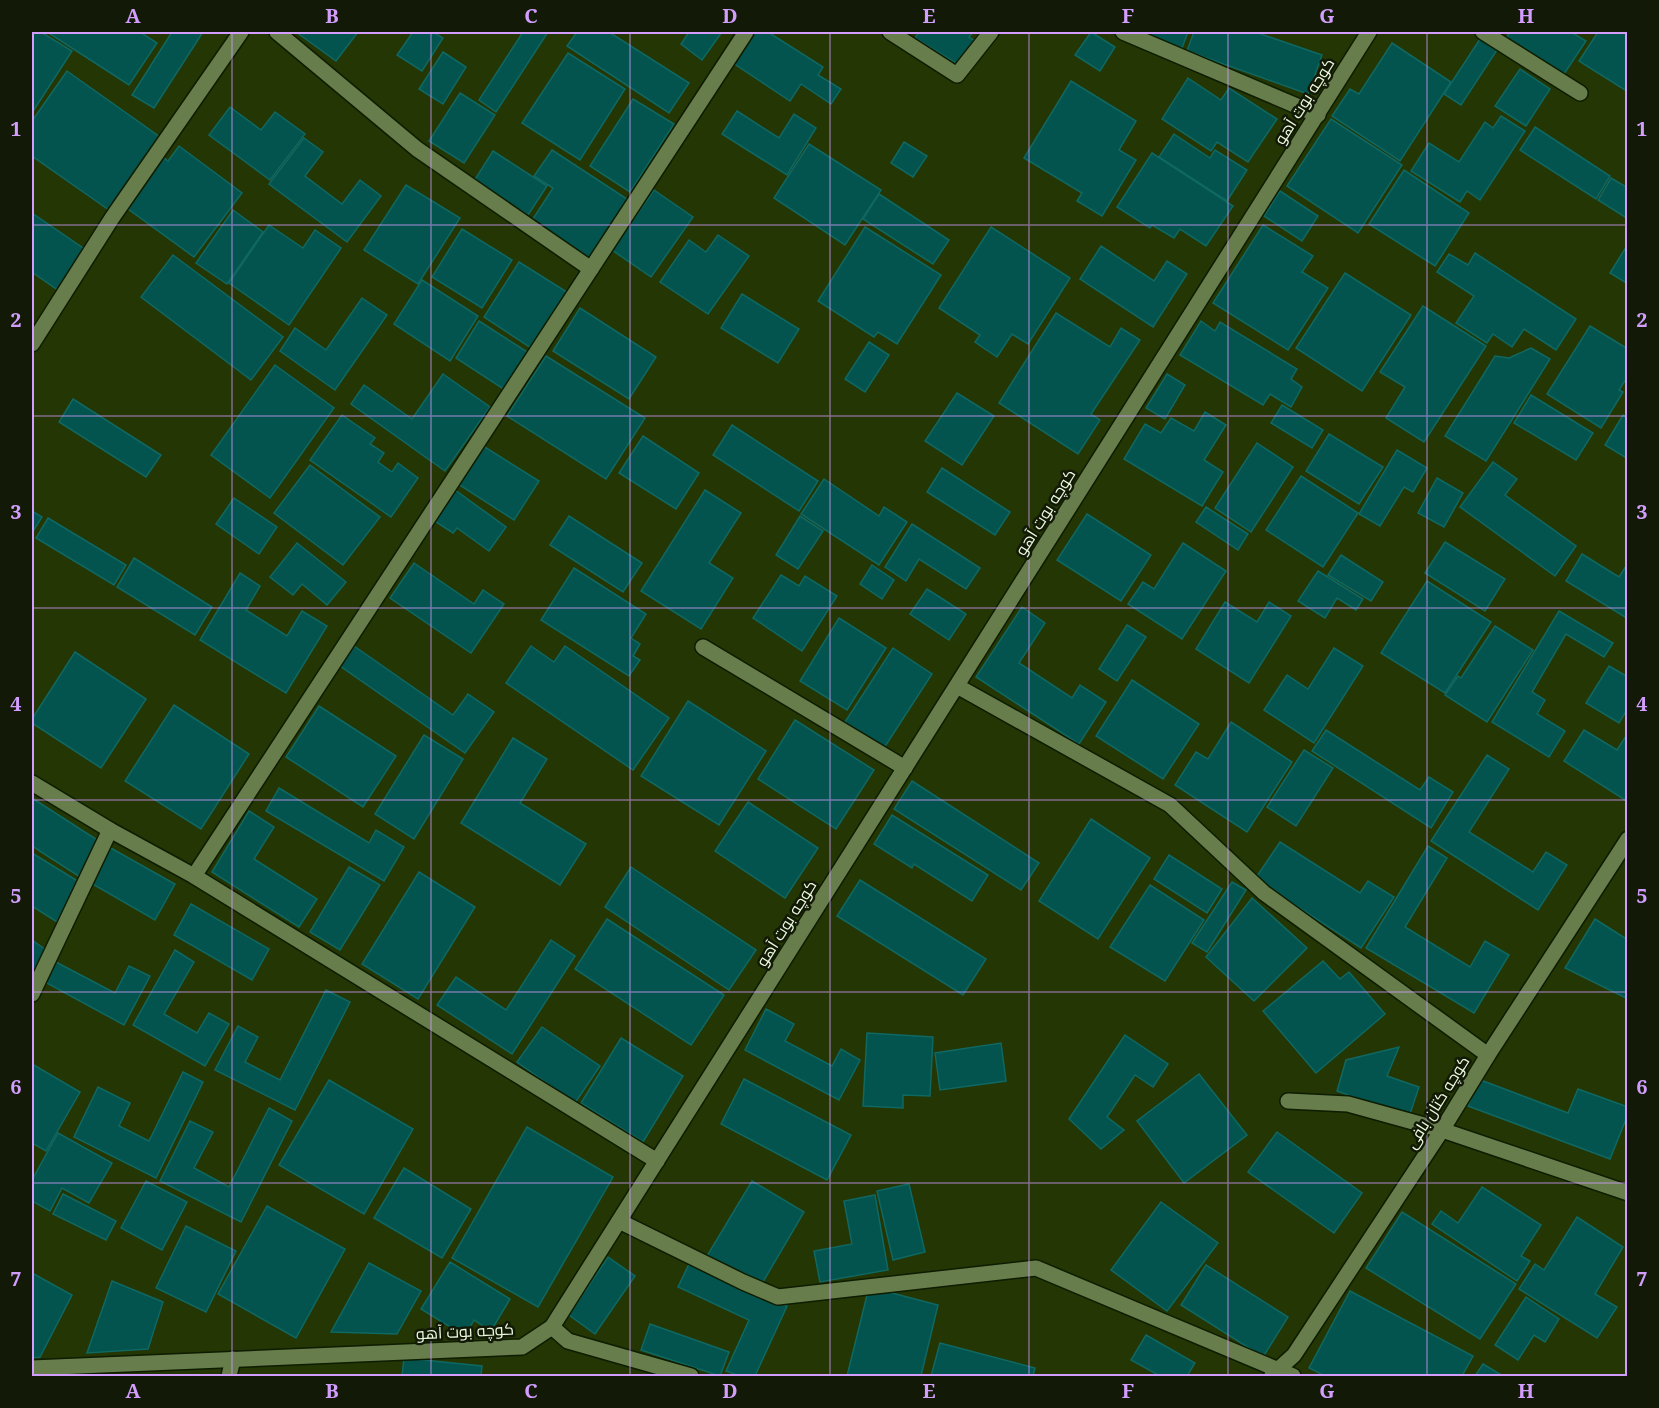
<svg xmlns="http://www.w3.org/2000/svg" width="1659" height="1408" font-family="'Noto Serif',Cairo,serif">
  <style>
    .building { fill: #03534e; stroke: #106863; stroke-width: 1.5 }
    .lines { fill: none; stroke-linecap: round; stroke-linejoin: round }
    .minor-casing { stroke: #0e1c00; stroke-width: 18 }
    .minor { stroke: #677e4c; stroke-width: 15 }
    .grid { fill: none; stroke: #d29dfd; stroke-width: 1.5; stroke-opacity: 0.55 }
    .labels { text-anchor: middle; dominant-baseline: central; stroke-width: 5; stroke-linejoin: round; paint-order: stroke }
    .street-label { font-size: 16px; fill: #ecfade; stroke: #121a07 }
    .neatline { fill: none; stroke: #d29dfd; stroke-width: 2 }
    .grid-label { font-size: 20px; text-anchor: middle; font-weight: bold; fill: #d29dfd }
  </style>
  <rect width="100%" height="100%" fill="#233603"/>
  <g class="building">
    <polygon points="32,32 41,32 72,51 32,113"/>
    <polygon points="47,32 140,32 157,43 129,85"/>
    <polygon points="172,32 203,32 154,108 132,95"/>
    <polygon points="296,32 358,32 336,61"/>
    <polygon points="413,32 433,32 443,38 422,71 397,55"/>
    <polygon points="523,32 548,32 496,112 479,100"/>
    <polygon points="577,32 609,32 689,83 669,113 567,46"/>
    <polygon points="689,32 722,32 702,60 681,44"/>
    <polygon points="749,32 768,32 823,67 818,75 841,89 831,104 801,84 790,101 730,61"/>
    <polygon points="919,32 973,32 969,37 975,41 959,65 915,38"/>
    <polygon points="1091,32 1115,47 1100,71 1075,55"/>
    <polygon points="1147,32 1188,32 1182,48 1145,35"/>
    <polygon points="1194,32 1255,32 1322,55 1308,94 1187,51"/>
    <polygon points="1510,32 1571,32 1586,41 1564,74 1506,38"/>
    <polygon points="1598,32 1628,32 1628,92 1579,61"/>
    <polygon points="1480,39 1497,50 1461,105 1444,94"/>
    <polygon points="1392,43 1451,82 1400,161 1332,116 1350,89 1359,94"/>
    <polygon points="443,52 466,67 443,104 419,89"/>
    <polygon points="568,53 625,89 580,160 522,123"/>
    <polygon points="1520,69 1550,89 1526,126 1495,106"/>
    <polygon points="67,71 160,137 109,210 32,156 32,121"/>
    <polygon points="1188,78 1221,100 1229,88 1277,119 1248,162 1217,142 1211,151 1162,119"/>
    <polygon points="1071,81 1136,121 1119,150 1136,160 1102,216 1077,201 1082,193 1024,158"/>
    <polygon points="460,93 495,115 464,163 429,141"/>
    <polygon points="633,99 674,124 630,192 590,166"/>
    <polygon points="230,107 261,130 275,112 305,134 270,180 209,135"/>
    <polygon points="737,111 779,138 794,114 816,128 787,175 722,134"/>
    <polygon points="1501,116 1525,131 1480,200 1467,191 1460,202 1411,171 1429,143 1459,162 1485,122 1493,128"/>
    <polygon points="1331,119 1402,165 1358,233 1287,186"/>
    <polygon points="1535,127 1610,176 1596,199 1520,150"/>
    <polygon points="1174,134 1210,158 1215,150 1247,170 1227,201 1159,157"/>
    <polygon points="304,138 323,152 305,176 342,204 360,180 381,196 347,242 269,184"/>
    <polygon points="904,142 927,156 913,177 891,163"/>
    <polygon points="809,144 881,190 845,245 774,198"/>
    <polygon points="179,146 242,193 194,257 124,206 162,156 168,161"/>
    <polygon points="552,150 630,201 592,260 531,222 553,188 534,176"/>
    <polygon points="493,151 547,186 528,215 474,181"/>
    <polygon points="1152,153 1233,206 1206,246 1180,229 1174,238 1152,225 1150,228 1117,207"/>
    <polygon points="1404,170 1469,213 1435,266 1369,224"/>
    <polygon points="1611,178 1628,188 1628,219 1598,200"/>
    <polygon points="406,185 460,218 418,284 364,250"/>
    <polygon points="654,190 693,217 651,277 612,250"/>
    <polygon points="1280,191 1318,216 1302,241 1264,216"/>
    <polygon points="879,194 949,240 933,264 863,219"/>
    <polygon points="233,210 263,232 227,284 196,263"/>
    <polygon points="32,213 86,250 59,291 32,272"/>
    <polygon points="269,225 303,248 315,230 341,248 289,325 229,283"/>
    <polygon points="1263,225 1313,256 1302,272 1328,288 1288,350 1213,303"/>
    <polygon points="865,227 941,275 897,344 878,332 874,337 818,301"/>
    <polygon points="991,227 1070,278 1028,344 1012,334 997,357 975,342 980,335 939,308"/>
    <polygon points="462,229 512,260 482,308 432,277"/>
    <polygon points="718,235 749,256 708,314 660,282 689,240 706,252"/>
    <polygon points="1628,244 1628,284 1610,273"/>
    <polygon points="1101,246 1154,281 1167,261 1187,274 1153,327 1080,279"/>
    <polygon points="1475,253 1576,319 1556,350 1524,329 1512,347 1493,334 1487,343 1456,323 1474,296 1437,272 1449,254 1468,265"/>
    <polygon points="173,255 283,337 251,380 141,297"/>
    <polygon points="519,262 570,294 534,350 484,317"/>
    <polygon points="1345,273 1411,315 1362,391 1296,348"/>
    <polygon points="422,280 478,316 450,361 394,324"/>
    <polygon points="742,294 799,329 778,363 721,328"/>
    <polygon points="362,298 387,315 335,390 280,351 295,328 326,350"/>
    <polygon points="1423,306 1486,346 1424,442 1386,418 1405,387 1380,372"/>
    <polygon points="580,308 656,357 629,399 553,351"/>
    <polygon points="1056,313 1110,347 1121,328 1140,340 1091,414 1100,420 1078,454 999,403"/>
    <polygon points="479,321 532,355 508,392 456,358"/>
    <polygon points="1201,321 1215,331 1220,322 1297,369 1291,379 1302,387 1291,407 1270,394 1263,405 1180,355"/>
    <polygon points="1590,326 1628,349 1628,376 1619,390 1623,392 1601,428 1547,394"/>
    <polygon points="869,342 889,355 865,392 845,379"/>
    <polygon points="1531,348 1550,359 1486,461 1445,436 1495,356 1509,358"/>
    <polygon points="546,356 645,418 606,479 507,416"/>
    <polygon points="275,365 334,408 270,498 211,455"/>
    <polygon points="443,374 490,407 445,471 351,404 364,385 412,419"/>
    <polygon points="1167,374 1185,385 1165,419 1146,408"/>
    <polygon points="957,393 994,416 962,465 925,441"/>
    <polygon points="1531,395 1593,433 1576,460 1514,423"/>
    <polygon points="73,399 161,455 146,477 59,422"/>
    <polygon points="1282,405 1323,430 1312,448 1271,423"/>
    <polygon points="1205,412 1226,425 1204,460 1223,472 1202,506 1124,459 1145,424 1161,433 1171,418 1194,431"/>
    <polygon points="342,415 375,438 370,444 384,453 378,462 392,472 398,463 418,478 391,517 310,460"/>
    <polygon points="1623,415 1628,418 1628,459 1605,445"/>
    <polygon points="732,425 818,481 799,511 713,455"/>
    <polygon points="1329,434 1383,467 1359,504 1306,471"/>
    <polygon points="643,436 699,473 676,509 619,473"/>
    <polygon points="1257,443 1293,467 1251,532 1215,508"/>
    <polygon points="480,444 539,481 514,520 455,482"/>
    <polygon points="1397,450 1427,468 1413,492 1404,487 1380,526 1359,514"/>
    <polygon points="1493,462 1517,479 1505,495 1576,546 1555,576 1460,507"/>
    <polygon points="310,465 380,517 343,565 274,513"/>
    <polygon points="942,468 1010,512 995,535 927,492"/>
    <polygon points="1301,476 1358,513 1323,567 1266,530"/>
    <polygon points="1437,478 1463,493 1444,527 1418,513"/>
    <polygon points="824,479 879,516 884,507 907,522 879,565 801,514"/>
    <polygon points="451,487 506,527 489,551 457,528 453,533 430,518"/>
    <polygon points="705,490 741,513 709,563 733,578 701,629 641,591"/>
    <polygon points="234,498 277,527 259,554 216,524"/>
    <polygon points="1206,507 1248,534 1238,550 1196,522"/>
    <polygon points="32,511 42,517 32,533"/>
    <polygon points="1087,514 1151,555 1121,601 1057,560"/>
    <polygon points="569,516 642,563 623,592 550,545"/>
    <polygon points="800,516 823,531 798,569 776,555"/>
    <polygon points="48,518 126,565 114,585 36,538"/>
    <polygon points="912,524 980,568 966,589 919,559 906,581 885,567"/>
    <polygon points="1445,542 1505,579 1485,611 1425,573"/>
    <polygon points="297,543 346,582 327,605 302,584 293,595 270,577"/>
    <polygon points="1183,543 1226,571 1182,639 1128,604 1143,582 1154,589"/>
    <polygon points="1582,554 1619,577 1628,563 1628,613 1625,617 1566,581"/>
    <polygon points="1341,555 1383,582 1371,601 1328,575"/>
    <polygon points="134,558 212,607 195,635 117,587"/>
    <polygon points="414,563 474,604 483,590 504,604 471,653 390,598"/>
    <polygon points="872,565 894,580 882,599 860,584"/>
    <polygon points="574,568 646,614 631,638 640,644 633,656 640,660 629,676 541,620"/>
    <polygon points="1318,571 1363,599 1356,610 1337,598 1325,618 1298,601"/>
    <polygon points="240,573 260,586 246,610 287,636 302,611 327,626 286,693 200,640"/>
    <polygon points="781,575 799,586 805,576 837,596 802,651 753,618"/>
    <polygon points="1427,581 1491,622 1445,693 1381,653"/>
    <polygon points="927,589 966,614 949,640 910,614"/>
    <polygon points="1225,602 1257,622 1269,602 1291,616 1249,683 1196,649"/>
    <polygon points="1022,607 1045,623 1019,663 1072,698 1080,685 1106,702 1079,744 976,677"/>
    <polygon points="1559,611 1613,643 1604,657 1566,634 1532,692 1545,700 1537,714 1565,731 1549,757 1492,722"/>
    <polygon points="839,618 886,648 847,710 800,681"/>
    <polygon points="1127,625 1146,637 1117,681 1099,669"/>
    <polygon points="1495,626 1533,650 1487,722 1445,695 1458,676 1461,678"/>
    <polygon points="354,646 453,715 468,694 494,712 465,753 340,666"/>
    <polygon points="531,646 554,662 565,646 669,718 633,770 506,683"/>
    <polygon points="893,648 932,674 884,748 845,722"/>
    <polygon points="1334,648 1363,666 1314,743 1264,710 1287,675 1308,689"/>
    <polygon points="75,652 146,699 101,768 32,723 32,719"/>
    <polygon points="1609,666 1628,677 1628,714 1625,713 1619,723 1586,703"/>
    <polygon points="1132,680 1199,724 1163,779 1096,736"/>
    <polygon points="688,701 766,751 719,825 641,776"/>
    <polygon points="174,705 249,754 201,829 125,781"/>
    <polygon points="319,706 396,756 363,807 286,757"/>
    <polygon points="795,720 874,770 836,829 758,779"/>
    <polygon points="1231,722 1292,762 1247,832 1175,785 1196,752 1208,759"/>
    <polygon points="1326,730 1420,790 1429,777 1453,792 1431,828 1312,751"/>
    <polygon points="1584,730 1617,750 1628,733 1628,796 1625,800 1564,761"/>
    <polygon points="424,735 463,759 414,839 375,814"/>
    <polygon points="513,738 547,759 520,803 586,844 560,885 461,823"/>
    <polygon points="1304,750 1333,768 1296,826 1267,807"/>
    <polygon points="1487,755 1509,769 1469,832 1533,872 1546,852 1567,865 1538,910 1431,841"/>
    <polygon points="912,781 1039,863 1021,890 894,809"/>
    <polygon points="279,788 369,843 376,830 404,847 384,881 266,811"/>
    <polygon points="32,798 102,843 80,877 32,846"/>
    <polygon points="748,802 818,848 785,898 715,851"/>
    <polygon points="249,811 274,827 254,859 317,899 299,927 212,872"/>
    <polygon points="892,815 988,875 972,901 914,864 912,868 874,844"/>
    <polygon points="1091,819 1150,858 1098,939 1039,901"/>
    <polygon points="1280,842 1360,893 1368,881 1394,897 1361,948 1255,879"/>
    <polygon points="1428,846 1447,858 1405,927 1470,967 1485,941 1509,955 1474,1013 1366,948"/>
    <polygon points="109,847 175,884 155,920 89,882"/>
    <polygon points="32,853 81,883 57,922 32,906"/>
    <polygon points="1169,855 1222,889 1207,913 1154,879"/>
    <polygon points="349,867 380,885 340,950 310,932"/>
    <polygon points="631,867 756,950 729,990 605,907"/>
    <polygon points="419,872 475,907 418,999 362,964"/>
    <polygon points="860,880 986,959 963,995 837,916"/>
    <polygon points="1232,882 1246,890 1207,952 1192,943"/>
    <polygon points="1150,885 1204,920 1165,981 1110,947"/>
    <polygon points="1252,898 1307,948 1254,1001 1206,957"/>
    <polygon points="191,904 269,949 252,980 174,935"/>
    <polygon points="607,919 724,995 691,1045 575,969"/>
    <polygon points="1595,919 1628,940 1628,999 1565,968"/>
    <polygon points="32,940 46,950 32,973"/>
    <polygon points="551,940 575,956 512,1054 437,1005 456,977 506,1010"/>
    <polygon points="175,950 194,962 164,1014 197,1033 209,1013 229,1024 205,1066 133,1025"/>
    <polygon points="54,961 115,993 129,966 150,976 124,1025 43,981"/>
    <polygon points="1323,961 1340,979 1349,972 1385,1014 1316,1073 1263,1011"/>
    <polygon points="326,990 350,1002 295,1110 215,1070 238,1026 258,1037 245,1062 280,1080"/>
    <polygon points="766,1009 794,1024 785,1041 832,1066 841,1049 860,1060 839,1100 745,1050"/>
    <polygon points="542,1027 600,1066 575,1103 517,1062"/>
    <polygon points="867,1033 933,1037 930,1096 903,1095 903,1108 863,1106"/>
    <polygon points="1125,1035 1168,1064 1153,1087 1135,1075 1107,1117 1124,1130 1101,1149 1069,1119"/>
    <polygon points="621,1038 683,1076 643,1142 581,1103"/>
    <polygon points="1001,1043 1006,1081 940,1090 935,1053"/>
    <polygon points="1399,1047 1387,1076 1419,1087 1409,1117 1337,1091 1346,1060"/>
    <polygon points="32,1064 80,1092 46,1151 32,1143"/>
    <polygon points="183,1072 203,1082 156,1178 74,1137 98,1087 130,1103 119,1126 149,1141"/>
    <polygon points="1199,1074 1247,1135 1184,1183 1137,1121"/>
    <polygon points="744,1079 851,1135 827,1180 721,1124"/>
    <polygon points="1478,1079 1568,1113 1578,1089 1628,1107 1628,1114 1610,1159 1468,1106"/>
    <polygon points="329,1080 413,1129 364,1214 279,1165"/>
    <polygon points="269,1108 292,1121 241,1222 160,1181 190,1121 213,1132 194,1168 229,1187"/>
    <polygon points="527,1127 613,1177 538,1307 452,1258"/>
    <polygon points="1277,1132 1362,1193 1334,1233 1248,1172"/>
    <polygon points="58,1133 112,1163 89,1203 62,1188 50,1211 32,1201 32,1180"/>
    <polygon points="404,1168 471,1209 442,1258 374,1218"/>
    <polygon points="146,1181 187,1202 162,1250 121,1228"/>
    <polygon points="752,1181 804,1212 760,1287 707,1256"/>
    <polygon points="909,1184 925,1252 893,1260 877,1191"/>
    <polygon points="1482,1187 1541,1225 1521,1256 1530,1261 1517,1281 1432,1224 1441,1211 1458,1223"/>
    <polygon points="63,1194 116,1221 106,1240 53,1214"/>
    <polygon points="875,1195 888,1270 820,1282 814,1251 852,1244 844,1201"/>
    <polygon points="1161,1202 1218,1243 1167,1311 1111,1270"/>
    <polygon points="267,1206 345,1249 296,1338 218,1294"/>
    <polygon points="1402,1212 1516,1284 1480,1339 1366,1268"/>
    <polygon points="1577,1217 1623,1247 1595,1294 1617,1307 1597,1338 1519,1289 1535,1264 1544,1270"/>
    <polygon points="186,1226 236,1251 206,1312 156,1288"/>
    <polygon points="608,1257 635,1276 595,1334 569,1315"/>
    <polygon points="450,1262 510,1299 491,1331 474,1320 465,1336 421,1309"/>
    <polygon points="690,1262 787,1306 755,1376 740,1376 726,1371 749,1320 678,1287"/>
    <polygon points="369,1263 421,1291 397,1334 331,1332"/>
    <polygon points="1206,1265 1288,1317 1263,1357 1181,1305"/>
    <polygon points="32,1273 72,1295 40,1357 32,1358"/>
    <polygon points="112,1281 163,1302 148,1349 87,1353"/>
    <polygon points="869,1287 938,1305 921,1376 847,1376"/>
    <polygon points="1350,1291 1473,1356 1462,1376 1325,1376 1309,1368"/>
    <polygon points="1526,1297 1559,1319 1545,1342 1534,1335 1518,1360 1495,1345"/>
    <polygon points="650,1324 729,1352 720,1376 641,1350"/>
    <polygon points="1146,1335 1195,1363 1187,1376 1160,1376 1131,1360"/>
    <polygon points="940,1343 1035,1368 1033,1376 931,1376"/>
    <polygon points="404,1358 482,1366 481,1376 402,1376"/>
    <polygon points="1483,1364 1503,1376 1475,1376"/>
  </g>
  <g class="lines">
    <g class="minor-casing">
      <g id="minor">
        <polyline points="277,32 417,149 591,269"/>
        <polyline points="890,32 957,75 991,32"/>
        <polyline points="1123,32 1318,115"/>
        <polyline points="1483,32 1580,93"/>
        <polyline points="32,344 112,218 241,32"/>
        <polyline points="703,647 905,768"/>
        <polyline points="957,686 1170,805 1264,893 1488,1055"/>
        <polyline points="32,783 110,830 194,876 657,1161"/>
        <polyline points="194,876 746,32"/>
        <polyline points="32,994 110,830"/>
        <polyline points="1288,1101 1348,1104 1442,1130 1628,1193"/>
        <polyline points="619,1221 743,1282 778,1297 1036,1268 1293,1376"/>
        <polyline points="552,1327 568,1341 691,1376"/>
        <polyline points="32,1368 522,1347 552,1327 1369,32"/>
        <polyline points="1272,1375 1294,1355 1442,1130 1488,1055 1628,839"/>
        <polyline points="229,1376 233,1359"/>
      </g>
    </g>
    <use href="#minor" class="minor"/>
  </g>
  <path class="grid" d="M 232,32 L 232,1376M 431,32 L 431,1376M 630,32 L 630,1376M 830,32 L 830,1376M 1029,32 L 1029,1376M 1228,32 L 1228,1376M 1427,32 L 1427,1376M 32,225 L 1628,225M 32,416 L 1628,416M 32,608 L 1628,608M 32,800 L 1628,800M 32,992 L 1628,992M 32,1183 L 1628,1183"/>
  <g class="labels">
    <g class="street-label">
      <text transform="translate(1304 101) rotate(-58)">کوچه بوت آهو</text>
      <text transform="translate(1045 512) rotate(-58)">کوچه بوت آهو</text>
      <text transform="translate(786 923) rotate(-58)">کوچه بوت آهو</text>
      <text transform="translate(1437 1102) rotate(-58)">کوچه کتان بافی</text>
      <text transform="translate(465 1331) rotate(-3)">کوچه بوت آهو</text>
    </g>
  </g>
  <rect width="1659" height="1408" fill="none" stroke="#121a07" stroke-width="66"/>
  <rect x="33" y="33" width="1593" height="1342" class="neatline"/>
  <g class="grid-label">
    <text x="133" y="23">A</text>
    <text x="332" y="23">B</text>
    <text x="531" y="23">C</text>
    <text x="730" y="23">D</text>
    <text x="929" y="23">E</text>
    <text x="1128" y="23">F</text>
    <text x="1327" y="23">G</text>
    <text x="1526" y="23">H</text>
    <text x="16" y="136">1</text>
    <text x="1642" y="136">1</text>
    <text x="16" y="327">2</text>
    <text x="1642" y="327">2</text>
    <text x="16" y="519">3</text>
    <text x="1642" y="519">3</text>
    <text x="16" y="711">4</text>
    <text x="1642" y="711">4</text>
    <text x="16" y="903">5</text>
    <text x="1642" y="903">5</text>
    <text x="16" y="1094">6</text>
    <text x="1642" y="1094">6</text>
    <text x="16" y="1286">7</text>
    <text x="1642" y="1286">7</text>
    <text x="133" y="1398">A</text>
    <text x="332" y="1398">B</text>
    <text x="531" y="1398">C</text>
    <text x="730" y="1398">D</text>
    <text x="929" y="1398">E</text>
    <text x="1128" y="1398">F</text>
    <text x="1327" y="1398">G</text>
    <text x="1526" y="1398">H</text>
  </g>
</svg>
